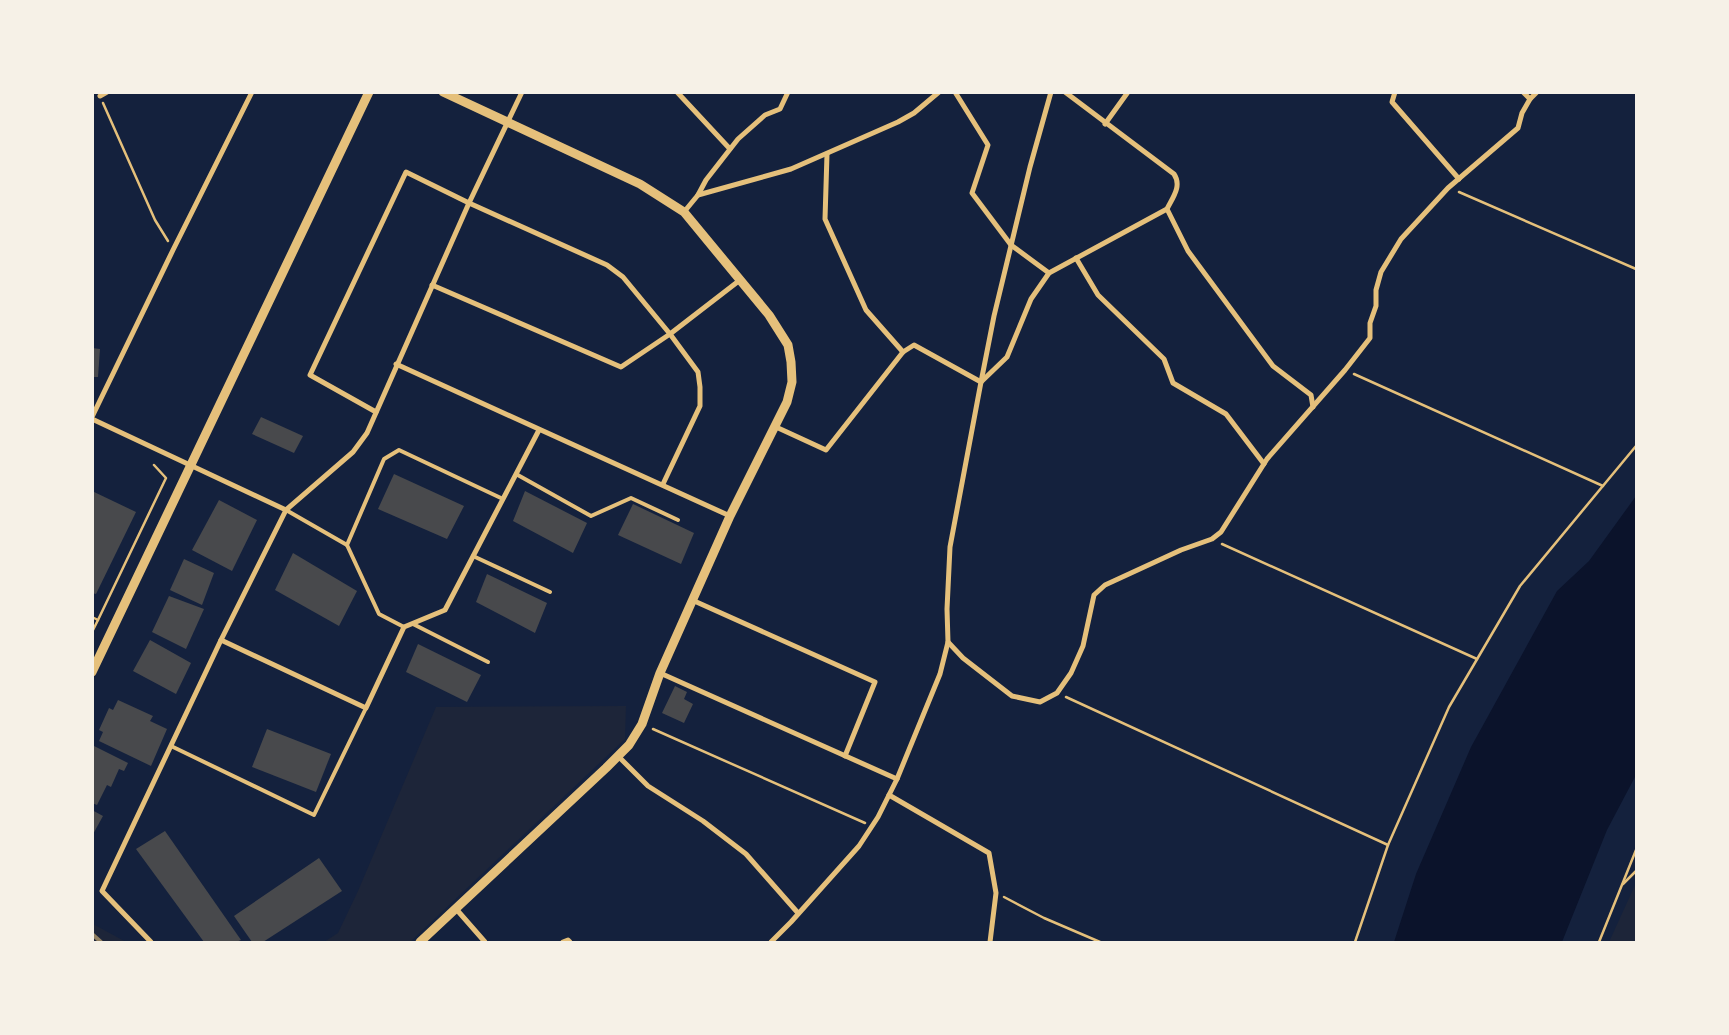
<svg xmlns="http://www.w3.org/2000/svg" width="1729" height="1035" font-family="'Open Sans',sans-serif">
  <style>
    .green { fill: #1d2539 }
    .water { fill: #0b132b }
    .building { fill: #48494c }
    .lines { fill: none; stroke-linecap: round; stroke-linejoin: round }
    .path { stroke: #e5c07b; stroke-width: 2.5 }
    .service { stroke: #e5c07b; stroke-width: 4 }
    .minor { stroke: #e5c07b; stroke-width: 5 }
    .tertiary { stroke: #e5c07b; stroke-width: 9 }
    .rail { stroke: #918062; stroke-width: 4 }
  </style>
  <rect width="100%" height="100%" fill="#14213d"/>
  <g class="green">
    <polygon points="626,706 625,739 410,942 324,942 338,933 358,891 436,707"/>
    <polygon points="1636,883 1636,942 1609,942"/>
    <polygon points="92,924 93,924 126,942 93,942"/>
  </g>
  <polygon class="water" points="1636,496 1636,775 1607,830 1562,942 1394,942 1416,874 1471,747 1557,591 1589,561"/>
  <g class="building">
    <polygon points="92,348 100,349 98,377 92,377"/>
    <polygon points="261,417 303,436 294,453 252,434"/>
    <polygon points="394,474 464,506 447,539 378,509"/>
    <polygon points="92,491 136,512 96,594 92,593"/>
    <polygon points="525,491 587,523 573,553 513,521"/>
    <polygon points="219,500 257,520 232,571 192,550"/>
    <polygon points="633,504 694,533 681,564 618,535"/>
    <polygon points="293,553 357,591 339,626 275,590"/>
    <polygon points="184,559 214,573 202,605 170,590"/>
    <polygon points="487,574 547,603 535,633 476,602"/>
    <polygon points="169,596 204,609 186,649 152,632"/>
    <polygon points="150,640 191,663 176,694 133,671"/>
    <polygon points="418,644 481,675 467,702 406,672"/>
    <polygon points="675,686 687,692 684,699 693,704 684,723 662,713"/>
    <polygon points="118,700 153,716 150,721 167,729 151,766 99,741 103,732 99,730 109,708 113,710"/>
    <polygon points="267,729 331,754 316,792 252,767"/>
    <polygon points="94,746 128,763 124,771 119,769 111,787 107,785 97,805 92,803 92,750"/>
    <polygon points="92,810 103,816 92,836"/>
    <polygon points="165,831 241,940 236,942 204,942 136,849"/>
    <polygon points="319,858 342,891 263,942 252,942 234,916"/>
  </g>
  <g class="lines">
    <g class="path">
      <polyline points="103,103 155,220 168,241"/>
      <polyline points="1459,192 1636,269"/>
      <polyline points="1354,374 1603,486"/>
      <polyline points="1222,544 1477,659"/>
      <polyline points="92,617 98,620 92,632"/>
      <polyline points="98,620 166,478 154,465"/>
      <polyline points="1066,697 1388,845"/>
      <polyline points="653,729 865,823"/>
      <polyline points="1623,884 1636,871"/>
      <polyline points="1004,897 1044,918 1100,942"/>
      <polyline points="1355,942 1388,845 1449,707 1520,586 1636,446"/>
      <polyline points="1599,942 1636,850"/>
    </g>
    <g class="service">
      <polyline points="516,474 591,516 631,498 678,520"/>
      <polyline points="286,510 347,545 379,614 404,627"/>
      <polyline points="347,545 384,459 399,450 503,499"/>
      <polyline points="473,556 550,592"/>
      <polyline points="413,624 488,662"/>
      <polyline points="171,746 314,815 366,708"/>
    </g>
    <g class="minor">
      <polyline points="677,92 730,149"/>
      <polyline points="955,92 988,145 972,193 1011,245 1049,273"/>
      <polyline points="1051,92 1030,167 994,316 981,382 950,547 947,609 948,642 963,658 1012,696 1040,702 1057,693 1071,673 1083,646 1094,595 1105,585 1181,550 1212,539 1221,532 1267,459 1345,370 1370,338 1370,323 1376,306 1376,290 1381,272 1401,239 1448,188 1518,128 1522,113 1530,99 1537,92"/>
      <path d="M 1065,92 L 1174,174 C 1182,186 1173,197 1167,209 L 1188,251 L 1273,366 L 1311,395 L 1313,407"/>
      <polyline points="1395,92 1392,102 1459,179"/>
      <polyline points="1523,92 1530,99"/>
      <polyline points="100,96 107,92"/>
      <polyline points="1105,124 1128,92"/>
      <polyline points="827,154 825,219 866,310 903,352"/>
      <polyline points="698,195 706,180 738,139 765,115 780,109 788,92"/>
      <polyline points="684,212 698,195 791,169 898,122 914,113 939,92"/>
      <polyline points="1076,258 1098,295 1164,359 1173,383 1226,414 1264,464"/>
      <polyline points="432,285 621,367 670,334 740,280"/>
      <polyline points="396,364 730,516"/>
      <polyline points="981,382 1007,357 1031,299 1049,273 1167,209"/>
      <polyline points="376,412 310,375 406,172 469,203 607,265 623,277 670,334 698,372 700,387 700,406 663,484"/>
      <polyline points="92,417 173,250 252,92"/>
      <polyline points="92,419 286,510"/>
      <polyline points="776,427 826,450 903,352 914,345 981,382"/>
      <polyline points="692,600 875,682 845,756"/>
      <polyline points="221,640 366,708 404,627 445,610 539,430"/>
      <polyline points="660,673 897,779"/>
      <polyline points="618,756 648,786 703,821 746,854 798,913"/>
      <polyline points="889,795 989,853 996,893 990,942"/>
      <polyline points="457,910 485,942"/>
      <polyline points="151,942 102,891 221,640 286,510 353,452 367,433 469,203 522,92"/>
      <polyline points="563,942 568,940 570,942"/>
      <polyline points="771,942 791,922 859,846 878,817 897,779 940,674 948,642"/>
    </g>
    <g class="tertiary">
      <polyline points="92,672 369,92"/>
      <polyline points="420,942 606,768 629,745 642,724 660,673 730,516 787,402 792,382 791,362 788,345 769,315 684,212 640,184 443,92"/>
    </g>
    <polyline class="rail" points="92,934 101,942"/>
  </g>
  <rect width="1729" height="1035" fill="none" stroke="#f6f1e7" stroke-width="188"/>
</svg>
